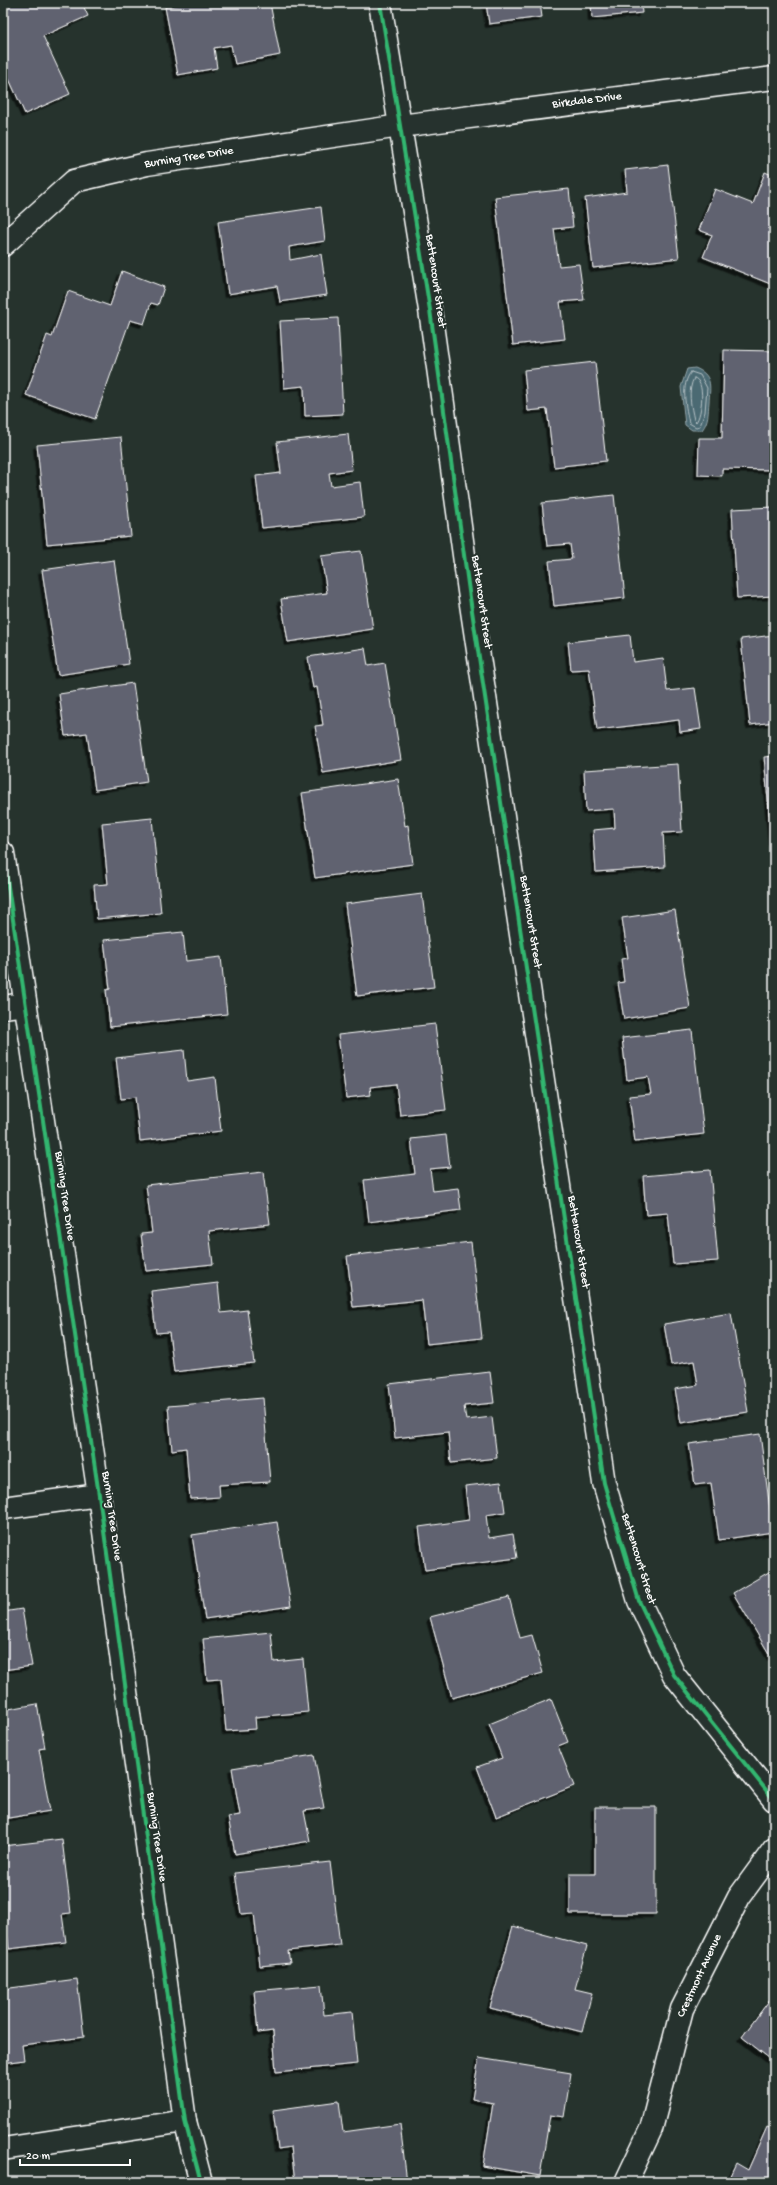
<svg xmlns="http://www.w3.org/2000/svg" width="777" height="2185" font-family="'Gochi Hand',sans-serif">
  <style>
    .water { fill: #4c6a73; stroke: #94a6ab }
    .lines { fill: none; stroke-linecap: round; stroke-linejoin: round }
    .shore { stroke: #b7c3c7; stroke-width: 1 }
    .building { fill: #61626f; stroke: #fff; filter: url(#shadow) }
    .minor-casing { stroke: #fff; stroke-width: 25 }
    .minor { stroke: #26332d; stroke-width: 22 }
    .cycleway-casing { stroke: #26332d; stroke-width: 6 }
    .cycleway { stroke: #33b770; stroke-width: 4 }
    .labels { text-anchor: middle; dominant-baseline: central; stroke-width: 4; stroke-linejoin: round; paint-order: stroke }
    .street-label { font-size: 12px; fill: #fff; stroke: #26332d }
  </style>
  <defs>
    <filter id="shadow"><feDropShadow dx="-3.5" dy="3.5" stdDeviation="0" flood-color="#0009"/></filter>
  </defs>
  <rect width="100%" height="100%" fill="#26332d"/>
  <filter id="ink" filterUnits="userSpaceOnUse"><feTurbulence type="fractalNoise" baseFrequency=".025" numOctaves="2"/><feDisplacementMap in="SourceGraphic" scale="8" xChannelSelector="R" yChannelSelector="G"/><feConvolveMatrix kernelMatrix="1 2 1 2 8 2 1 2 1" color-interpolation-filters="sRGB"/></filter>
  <g filter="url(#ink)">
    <path class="water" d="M 695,368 C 713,375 710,386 709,402 C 708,412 709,421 702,430 L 692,430 L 685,425 L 681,387 L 687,369 Z"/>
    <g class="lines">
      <g class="shore">
        <path d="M 691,372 L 700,375 L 707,388 L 705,412 L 700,426 L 696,427 L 689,423 C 686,408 680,385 691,372 Z"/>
        <path d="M 694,378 C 706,380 702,415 696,422 L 694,420 C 691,406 687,391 694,378 Z"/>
      </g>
    </g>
    <g class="building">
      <polygon points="3,3 82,3 88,16 43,36 70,94 25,114 3,66"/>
      <polygon points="188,3 270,3 280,55 235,64 231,45 214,48 217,68 178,75 165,7"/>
      <polygon points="486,3 540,3 542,17 489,24"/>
      <polygon points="591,3 641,3 642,13 592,18"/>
      <polygon points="668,165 679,258 593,268 585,198 627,192 625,170"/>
      <polygon points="765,172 774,176 773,285 703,257 712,235 699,230 715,189 753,204"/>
      <polygon points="569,189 573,227 554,229 559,266 579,264 584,300 560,302 565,339 513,345 495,197"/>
      <polygon points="321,207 325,241 289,247 290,260 321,254 327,295 280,302 277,286 228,294 218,222"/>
      <polygon points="122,271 164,287 158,305 151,303 144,324 130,320 95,419 26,395 47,335 52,337 68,291 110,306"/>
      <polygon points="338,318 343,414 305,416 304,386 284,388 280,321"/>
      <polygon points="724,350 774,351 774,470 722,469 722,476 698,475 699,438 722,438"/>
      <polygon points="595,362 606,461 554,467 547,409 528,411 524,370"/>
      <polygon points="348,434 352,470 329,473 331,486 360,482 364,517 262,528 256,476 281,473 277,442"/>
      <polygon points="121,437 131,536 47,544 37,445"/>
      <polygon points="614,495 625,598 554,606 549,561 572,559 570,544 547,546 542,503"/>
      <polygon points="774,507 774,596 737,598 732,509"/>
      <polygon points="361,551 373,629 288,642 281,599 327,593 321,556"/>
      <polygon points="114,560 129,664 58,675 42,570"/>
      <polygon points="630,635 633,662 663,658 667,691 695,688 701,729 680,732 679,720 597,730 589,669 571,670 568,642"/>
      <polygon points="774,635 774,722 750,725 741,639"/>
      <polygon points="365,648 368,666 385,663 401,760 323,773 315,726 323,725 317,687 313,688 308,657"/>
      <polygon points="133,683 147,782 95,790 87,733 65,736 59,694"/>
      <polygon points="774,756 774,842 772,842 764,757"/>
      <polygon points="678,764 682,832 663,833 665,867 596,872 593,830 615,828 614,809 586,811 584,770"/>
      <polygon points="398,779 405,826 408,825 413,864 315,878 302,793"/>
      <polygon points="152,818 161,913 97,919 94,885 108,884 102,823"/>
      <polygon points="422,894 434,987 357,996 345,904"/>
      <polygon points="675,910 690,1008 624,1019 618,983 624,982 621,959 628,958 622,918"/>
      <polygon points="183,932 186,961 221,957 227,1014 110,1027 106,990 110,989 104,940"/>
      <polygon points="435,1024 446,1110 400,1115 396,1084 370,1087 371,1095 346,1098 338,1035"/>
      <polygon points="692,1030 704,1134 635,1142 629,1096 651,1094 648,1077 627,1080 622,1038"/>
      <polygon points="184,1050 187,1081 215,1077 221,1131 140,1141 135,1097 121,1099 116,1058"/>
      <polygon points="446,1135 450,1167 430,1169 433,1191 458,1188 461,1210 369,1222 364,1180 415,1174 411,1139"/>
      <polygon points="710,1170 718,1261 673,1264 668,1213 646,1215 643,1176"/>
      <polygon points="263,1172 270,1224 209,1231 213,1264 146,1271 141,1234 152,1233 146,1185"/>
      <polygon points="471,1242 482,1338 427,1344 422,1300 353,1307 347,1256"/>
      <polygon points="218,1283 221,1313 247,1310 254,1363 174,1372 169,1332 156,1333 151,1291"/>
      <polygon points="731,1313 748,1412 681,1423 675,1389 698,1385 694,1361 671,1365 664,1324"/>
      <polygon points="490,1372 494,1403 464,1406 466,1420 492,1417 497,1458 451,1463 448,1432 395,1438 389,1384"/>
      <polygon points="263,1398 270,1482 219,1485 220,1497 190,1499 186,1448 172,1450 168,1406"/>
      <polygon points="760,1434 773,1532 719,1540 711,1483 695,1485 689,1444"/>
      <polygon points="501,1482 505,1512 486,1515 489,1538 513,1534 517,1558 425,1570 419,1527 469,1520 465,1486"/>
      <polygon points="277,1522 291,1606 205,1619 192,1535"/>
      <polygon points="774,1569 774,1655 771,1657 733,1593"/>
      <polygon points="509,1597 520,1638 532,1635 543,1673 452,1698 430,1617"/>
      <polygon points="22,1609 32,1666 3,1670 3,1612"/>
      <polygon points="271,1632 274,1662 303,1659 308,1712 255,1717 256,1729 226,1731 221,1679 207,1680 203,1639"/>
      <polygon points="551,1699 568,1742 558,1746 574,1786 496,1817 477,1767 502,1758 489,1724"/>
      <polygon points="37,1704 45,1748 39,1749 50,1811 3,1819 3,1710"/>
      <polygon points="314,1755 324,1808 304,1811 310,1841 235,1854 228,1817 240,1815 232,1768"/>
      <polygon points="595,1807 656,1807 656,1914 570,1914 570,1874 595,1874"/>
      <polygon points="62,1839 71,1913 62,1914 66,1942 9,1949 3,1898 3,1846"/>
      <polygon points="330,1862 340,1945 288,1951 290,1963 260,1966 254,1913 241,1914 235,1873"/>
      <polygon points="513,1926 587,1946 575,1989 592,1993 582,2032 490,2008"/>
      <polygon points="77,1979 84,2037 22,2045 24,2060 3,2063 3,1989"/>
      <polygon points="321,1985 324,2015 352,2012 357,2064 276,2072 273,2031 258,2033 254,1991"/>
      <polygon points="774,1994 774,2062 742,2037"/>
      <polygon points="479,2058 571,2073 564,2117 550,2115 540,2176 483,2166 493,2103 472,2099"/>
      <polygon points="339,2101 343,2132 400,2124 407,2182 295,2182 291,2147 278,2149 273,2110"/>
      <polygon points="767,2127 774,2130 774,2182 727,2182 736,2163 748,2170"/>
    </g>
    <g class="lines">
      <g class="minor-casing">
        <g id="minor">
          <polyline points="380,3 430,310 469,591 604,1483 639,1601 674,1675 774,1800"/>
          <polyline points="3,245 74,181 147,164 400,126 774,78"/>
          <polyline points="3,853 99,1495 185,2121 201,2182"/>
          <polyline points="3,1007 25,1004"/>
          <polyline points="3,1508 99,1495"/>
          <polyline points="3,2149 185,2121"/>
          <polyline points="626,2182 651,2129 682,2009 739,1897 774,1849"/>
        </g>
      </g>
      <use href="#minor" class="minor"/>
      <g class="cycleway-casing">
        <g id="cycleway">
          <polyline points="380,3 430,310 469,591 604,1483 639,1601 674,1675 774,1800"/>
          <polyline points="3,853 99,1495 185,2121 201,2182"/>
        </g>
      </g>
      <use href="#cycleway" class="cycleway"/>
    </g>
  </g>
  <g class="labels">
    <g class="street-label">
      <text transform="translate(587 101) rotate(-7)">Birkdale Drive</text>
      <text transform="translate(189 158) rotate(-9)">Burning Tree Drive</text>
      <text transform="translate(435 281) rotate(82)">Bettencourt Street</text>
      <text transform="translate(481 602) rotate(82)">Bettencourt Street</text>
      <text transform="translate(530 922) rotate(81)">Bettencourt Street</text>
      <text transform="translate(64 1196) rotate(82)">Burning Tree Drive</text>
      <text transform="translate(578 1242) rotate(81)">Bettencourt Street</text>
      <text transform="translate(111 1516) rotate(82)">Burning Tree Drive</text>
      <text transform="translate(638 1559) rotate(73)">Bettencourt Street</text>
      <text transform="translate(156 1837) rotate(82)">Burning Tree Drive</text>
      <text transform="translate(700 1976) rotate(-65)">Crestmont Avenue</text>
    </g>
  </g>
  <rect width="777" height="2185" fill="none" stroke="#26332d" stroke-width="16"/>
  <rect x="8" y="8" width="761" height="2169" fill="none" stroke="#fff" stroke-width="1.5" filter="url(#ink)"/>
  <path d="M20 2159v6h110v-6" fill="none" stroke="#ffffff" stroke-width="2"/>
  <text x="26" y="2159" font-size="12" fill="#ffffff" stroke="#26332d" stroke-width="3" paint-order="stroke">20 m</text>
</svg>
